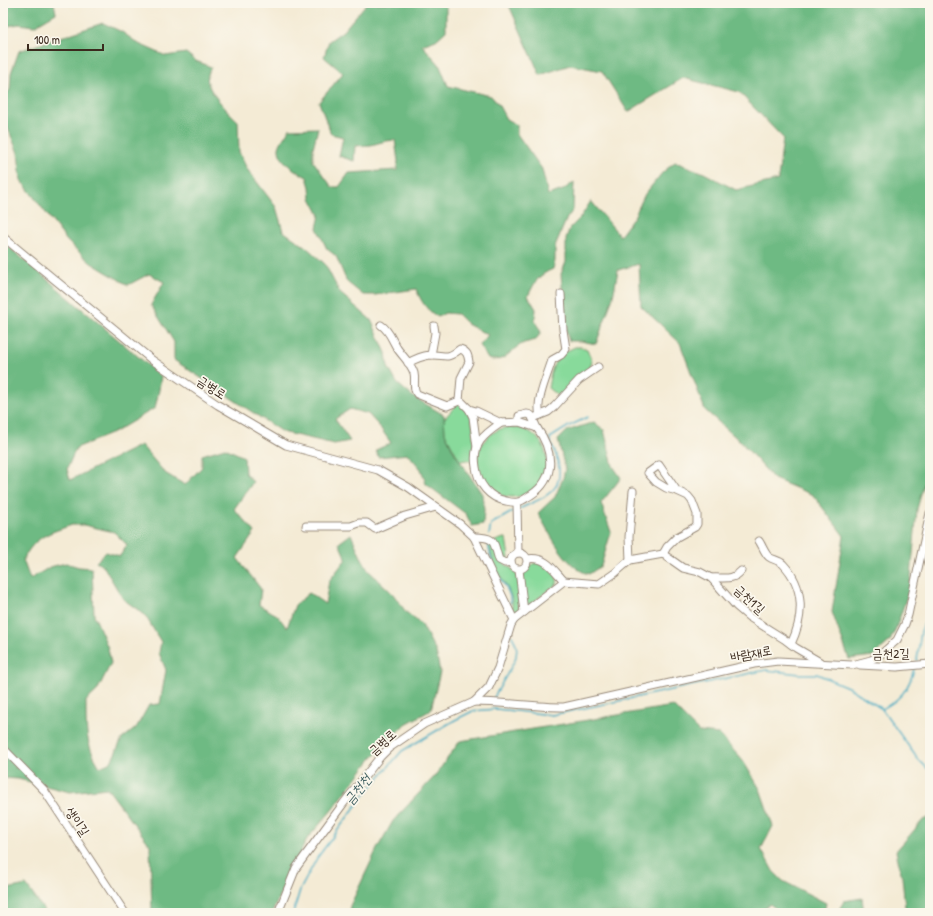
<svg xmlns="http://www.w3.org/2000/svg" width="933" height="916" font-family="'Patrick Hand','Poor Story',sans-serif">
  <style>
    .green { fill: #88da9b; stroke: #62825c }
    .forest { fill: #6eba83; stroke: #547250; fill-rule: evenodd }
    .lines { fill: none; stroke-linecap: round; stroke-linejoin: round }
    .stream { stroke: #43abc3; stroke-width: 1.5 }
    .minor-casing { stroke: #988a7a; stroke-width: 9 }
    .minor { stroke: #fff; stroke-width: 7 }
    .labels { text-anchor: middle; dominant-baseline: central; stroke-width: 3.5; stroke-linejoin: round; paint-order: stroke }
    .street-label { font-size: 13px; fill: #3b2a1e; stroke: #fbf7ec }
    .water-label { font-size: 14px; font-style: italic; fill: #3e5e60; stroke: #fbf7ec }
  </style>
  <rect width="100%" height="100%" fill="#fbf7ec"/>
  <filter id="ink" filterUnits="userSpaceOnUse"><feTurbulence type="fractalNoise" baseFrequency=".025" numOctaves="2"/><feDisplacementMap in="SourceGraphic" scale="8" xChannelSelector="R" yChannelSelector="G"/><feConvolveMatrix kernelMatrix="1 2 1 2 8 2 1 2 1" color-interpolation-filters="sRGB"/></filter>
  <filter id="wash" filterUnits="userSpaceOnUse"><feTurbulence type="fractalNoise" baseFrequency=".012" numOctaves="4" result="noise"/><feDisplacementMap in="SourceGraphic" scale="16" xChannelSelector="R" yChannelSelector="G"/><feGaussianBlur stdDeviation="0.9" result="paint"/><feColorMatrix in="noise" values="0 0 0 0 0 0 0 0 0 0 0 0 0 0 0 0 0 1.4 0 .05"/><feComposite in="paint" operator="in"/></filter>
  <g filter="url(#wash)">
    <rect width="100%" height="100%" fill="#f4ebd5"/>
    <g class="green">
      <path d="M 575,347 L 581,347 L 587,349 L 592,361 L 590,369 L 560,398 L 548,388 C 552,366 553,357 575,347 Z"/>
      <path d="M 458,403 C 462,406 469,412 471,417 C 474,428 474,450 473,462 L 468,460 L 460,461 L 445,433 L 444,419 Z"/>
      <circle cx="512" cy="462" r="35"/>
      <polygon points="504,538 506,538 509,557 508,560 505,560 501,559 495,541"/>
      <polygon points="488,542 489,542 505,564 512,569 518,577 519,613 517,614 512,609 512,599 508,589 495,568"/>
      <path d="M 537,562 C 546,563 560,575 557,584 L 528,606 L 525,605 C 524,587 517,570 537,562 Z"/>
    </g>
    <g class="forest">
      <polygon points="3,3 54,3 56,13 34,26 19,24 3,27"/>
      <path d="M 367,3 L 446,3 L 446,31 L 436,40 L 422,45 L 439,64 L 448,86 L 491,96 L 498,104 L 506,119 L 517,125 L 517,134 L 542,169 L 548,195 L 563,190 L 574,182 L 573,210 L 567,218 L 555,246 L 555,261 L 553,269 C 538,275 535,282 528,296 L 536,309 L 535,321 L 541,332 L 536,340 C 532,341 528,342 524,343 C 510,349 506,364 488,359 L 479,345 L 488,335 L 467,324 L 457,314 L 445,313 L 438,317 C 426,310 421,301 416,289 L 375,295 L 363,295 L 347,282 L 336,256 L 327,249 L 317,228 L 320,215 L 311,198 L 310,187 L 307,177 C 297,172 278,161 279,148 C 280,142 287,134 289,129 L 318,128 L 313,148 L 313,161 L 332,187 L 339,187 L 349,173 L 397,170 L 398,161 L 395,140 L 386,141 L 371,145 L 355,146 L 354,161 L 339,156 L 343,137 L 331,134 L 319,102 L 343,73 L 324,57 L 329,41 L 343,31 Z"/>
      <polygon points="508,3 930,3 930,462 917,509 910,588 896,628 890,641 873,656 849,659 832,612 844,536 813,495 774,479 741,442 705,410 680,343 641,306 639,264 618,270 613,297 596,344 581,341 569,341 566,331 561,274 566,262 566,238 570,228 580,218 591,201 620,236 634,217 645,194 662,173 675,162 704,173 736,190 778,180 783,138 739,92 683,78 628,112 602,71 570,65 540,75"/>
      <path d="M 103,23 L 122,32 L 139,44 L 166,56 L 186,53 L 196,61 L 211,67 C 209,72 206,77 208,83 C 210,93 230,114 238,121 L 239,152 L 247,169 L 276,207 L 283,231 L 306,247 L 325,264 L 340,293 L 371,320 L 386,353 L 388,367 L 397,383 L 412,396 L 444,415 L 445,433 L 454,452 L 482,494 L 484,510 L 483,524 L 472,526 L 466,514 L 426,484 L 421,469 L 408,454 L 378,457 L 376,450 L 391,443 L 379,426 L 368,414 L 350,409 L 335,419 L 350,441 L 334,444 L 282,432 L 174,360 L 174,342 L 151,305 L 164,282 L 149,274 L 128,285 L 91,263 L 67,241 L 21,180 L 18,153 L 3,116 L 3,96 L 10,90 L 11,73 L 19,51 Z"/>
      <path d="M 3,242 L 161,376 L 159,390 L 155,408 L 113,433 L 76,448 L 67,469 L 70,480 L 141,445 L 165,473 L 185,485 L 202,467 L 202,455 L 225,448 L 244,457 L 245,473 L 253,482 L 234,509 L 255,532 L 237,558 L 261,589 L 259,605 L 277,615 L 287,628 L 295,605 L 309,593 L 325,604 L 329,581 L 346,559 L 339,543 L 351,534 L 360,555 L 369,571 L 393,594 L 406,612 L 422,625 L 436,652 L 440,672 L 431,710 L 404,725 L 371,759 L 332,810 L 307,839 L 288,877 L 272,913 L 152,913 L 150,845 L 107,788 L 70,792 L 18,779 L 3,778 ZM 72,525 L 84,525 L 114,532 L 127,545 L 120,556 L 106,552 L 96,562 L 104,567 L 123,599 L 145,615 L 161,642 L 159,653 L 166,670 L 160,704 L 149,705 L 136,728 L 122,739 L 111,762 L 100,767 C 85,744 86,728 86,701 L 97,691 L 111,663 L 108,648 L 94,615 L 92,568 L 79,567 L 66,563 L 50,567 L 30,579 L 23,560 C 35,536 49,533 72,525 Z"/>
      <path d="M 594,422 L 604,430 L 613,466 L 621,478 L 601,503 L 611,532 L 601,566 L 589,574 C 566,569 549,532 538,513 L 555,497 L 563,478 L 565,469 L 558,440 L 567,431 Z"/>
      <polygon points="673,706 699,732 719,734 743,761 760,789 773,826 761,849 773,871 783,881 826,903 824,913 779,913 770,904 759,913 349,913 350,906 377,849 393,821 434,777 460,741"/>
      <polygon points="930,817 930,913 909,913 905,907 902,877 896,851 923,820"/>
      <polygon points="26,885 46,913 3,913 3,890"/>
      <polygon points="862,898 864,913 837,913 844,901"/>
    </g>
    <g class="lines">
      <g class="stream">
        <path d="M 519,509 C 546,496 568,491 556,455 C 554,449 550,445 550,438 L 569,426 L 588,417"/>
        <polyline points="489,535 491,524 514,511"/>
        <path d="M 488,541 C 489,550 491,561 494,569 C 499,580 512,590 510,603"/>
        <polyline points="917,660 921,631 926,620 930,602"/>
        <path d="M 493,699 L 515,660 C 518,650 517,644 512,636"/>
        <path d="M 882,709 C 900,700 909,689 914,669"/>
        <polyline points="293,913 300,890 317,858 364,795 402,751 455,720 473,711 496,709 552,715 766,670 800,674 817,674 850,688 882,709 917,758 930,771"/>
      </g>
    </g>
  </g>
  <g filter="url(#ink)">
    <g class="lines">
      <g class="minor-casing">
        <g id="minor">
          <polyline points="3,237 152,360 218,405 286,445 378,470 408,487 460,524 474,537 514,620 511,625 498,668 489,687 474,702 424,724 389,748 380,757 343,804 296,868 278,913"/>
          <path d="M 381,325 C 389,330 392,340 397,348 C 402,356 411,363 414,373 C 416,381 412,388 417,394 L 447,406 L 459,401"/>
          <polyline points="431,355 435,333 434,326"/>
          <path d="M 408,363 C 415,359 422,356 430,355 C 446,354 445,361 460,349 C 467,351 468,355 469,362 L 461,378 L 459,401 L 462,402 L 469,409 L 476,411 L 501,423 C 483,435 472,444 476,467 C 478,484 489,498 506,501 C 510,502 514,503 518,502 C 523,501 527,497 531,495 C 557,478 553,450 537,428"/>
          <polyline points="469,409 473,417 477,447"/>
          <path d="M 540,415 C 535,402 548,374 552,360 L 561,355 L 566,349 L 563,330 L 561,294"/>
          <polyline points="533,418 548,412 554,407 579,380 598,367"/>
          <polyline points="501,423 519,422 537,428 531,415 527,414 519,416 519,422"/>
          <polyline points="517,503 518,553"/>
          <polyline points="306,526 351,526 359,523 367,523 375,529 405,516 436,507"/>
          <path d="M 474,537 C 496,537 493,541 499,560 L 505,563 L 511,562"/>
          <path d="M 759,541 C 762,545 765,554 769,557 C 773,560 779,560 783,564 C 805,587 804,617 791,644"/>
          <circle cx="519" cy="561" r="8"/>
          <polyline points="663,554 667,547 677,537 695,527 697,524 697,514 692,501 688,496 677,491 666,488 656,482 648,473 659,465 677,491"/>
          <path d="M 527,559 C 546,556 553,569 564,581"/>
          <polyline points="630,560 629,537 633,491"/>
          <polyline points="519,570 524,612"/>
          <path d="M 711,578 C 723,577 733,581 741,571"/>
          <polyline points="514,620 564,581 599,584 615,573 630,560 663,554 683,568 700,572 711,578 736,606 749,617 784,639 796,648 820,662"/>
          <polyline points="860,665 897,667 930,664"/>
          <path d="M 474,702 C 504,702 534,707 564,707 L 754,664 L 778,661 L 852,665 L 871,660 L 880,655 L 897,640 L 905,624 L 908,615 L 930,513"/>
          <polyline points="3,748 44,790 125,913"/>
        </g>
      </g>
      <use href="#minor" class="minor"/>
    </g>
  </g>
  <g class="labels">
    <g class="street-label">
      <text transform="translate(212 387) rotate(33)">금병로</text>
      <text transform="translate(750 599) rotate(42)">금천1길</text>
      <text transform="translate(751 653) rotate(-10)">바람재로</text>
      <text x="891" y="653">금천2길</text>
      <text transform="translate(382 742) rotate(-42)">금병로</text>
      <text transform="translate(78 821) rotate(56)">생이길</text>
    </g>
    <g class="water-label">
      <text transform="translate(357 789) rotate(-51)">금천천</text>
    </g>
  </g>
  <rect width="933" height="916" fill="none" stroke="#fbf7ec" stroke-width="16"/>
  <path d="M28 44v6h75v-6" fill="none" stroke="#3b2a1e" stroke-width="2"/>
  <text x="34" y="44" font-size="12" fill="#3b2a1e" stroke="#fbf7ec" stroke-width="3" paint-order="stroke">100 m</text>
</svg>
